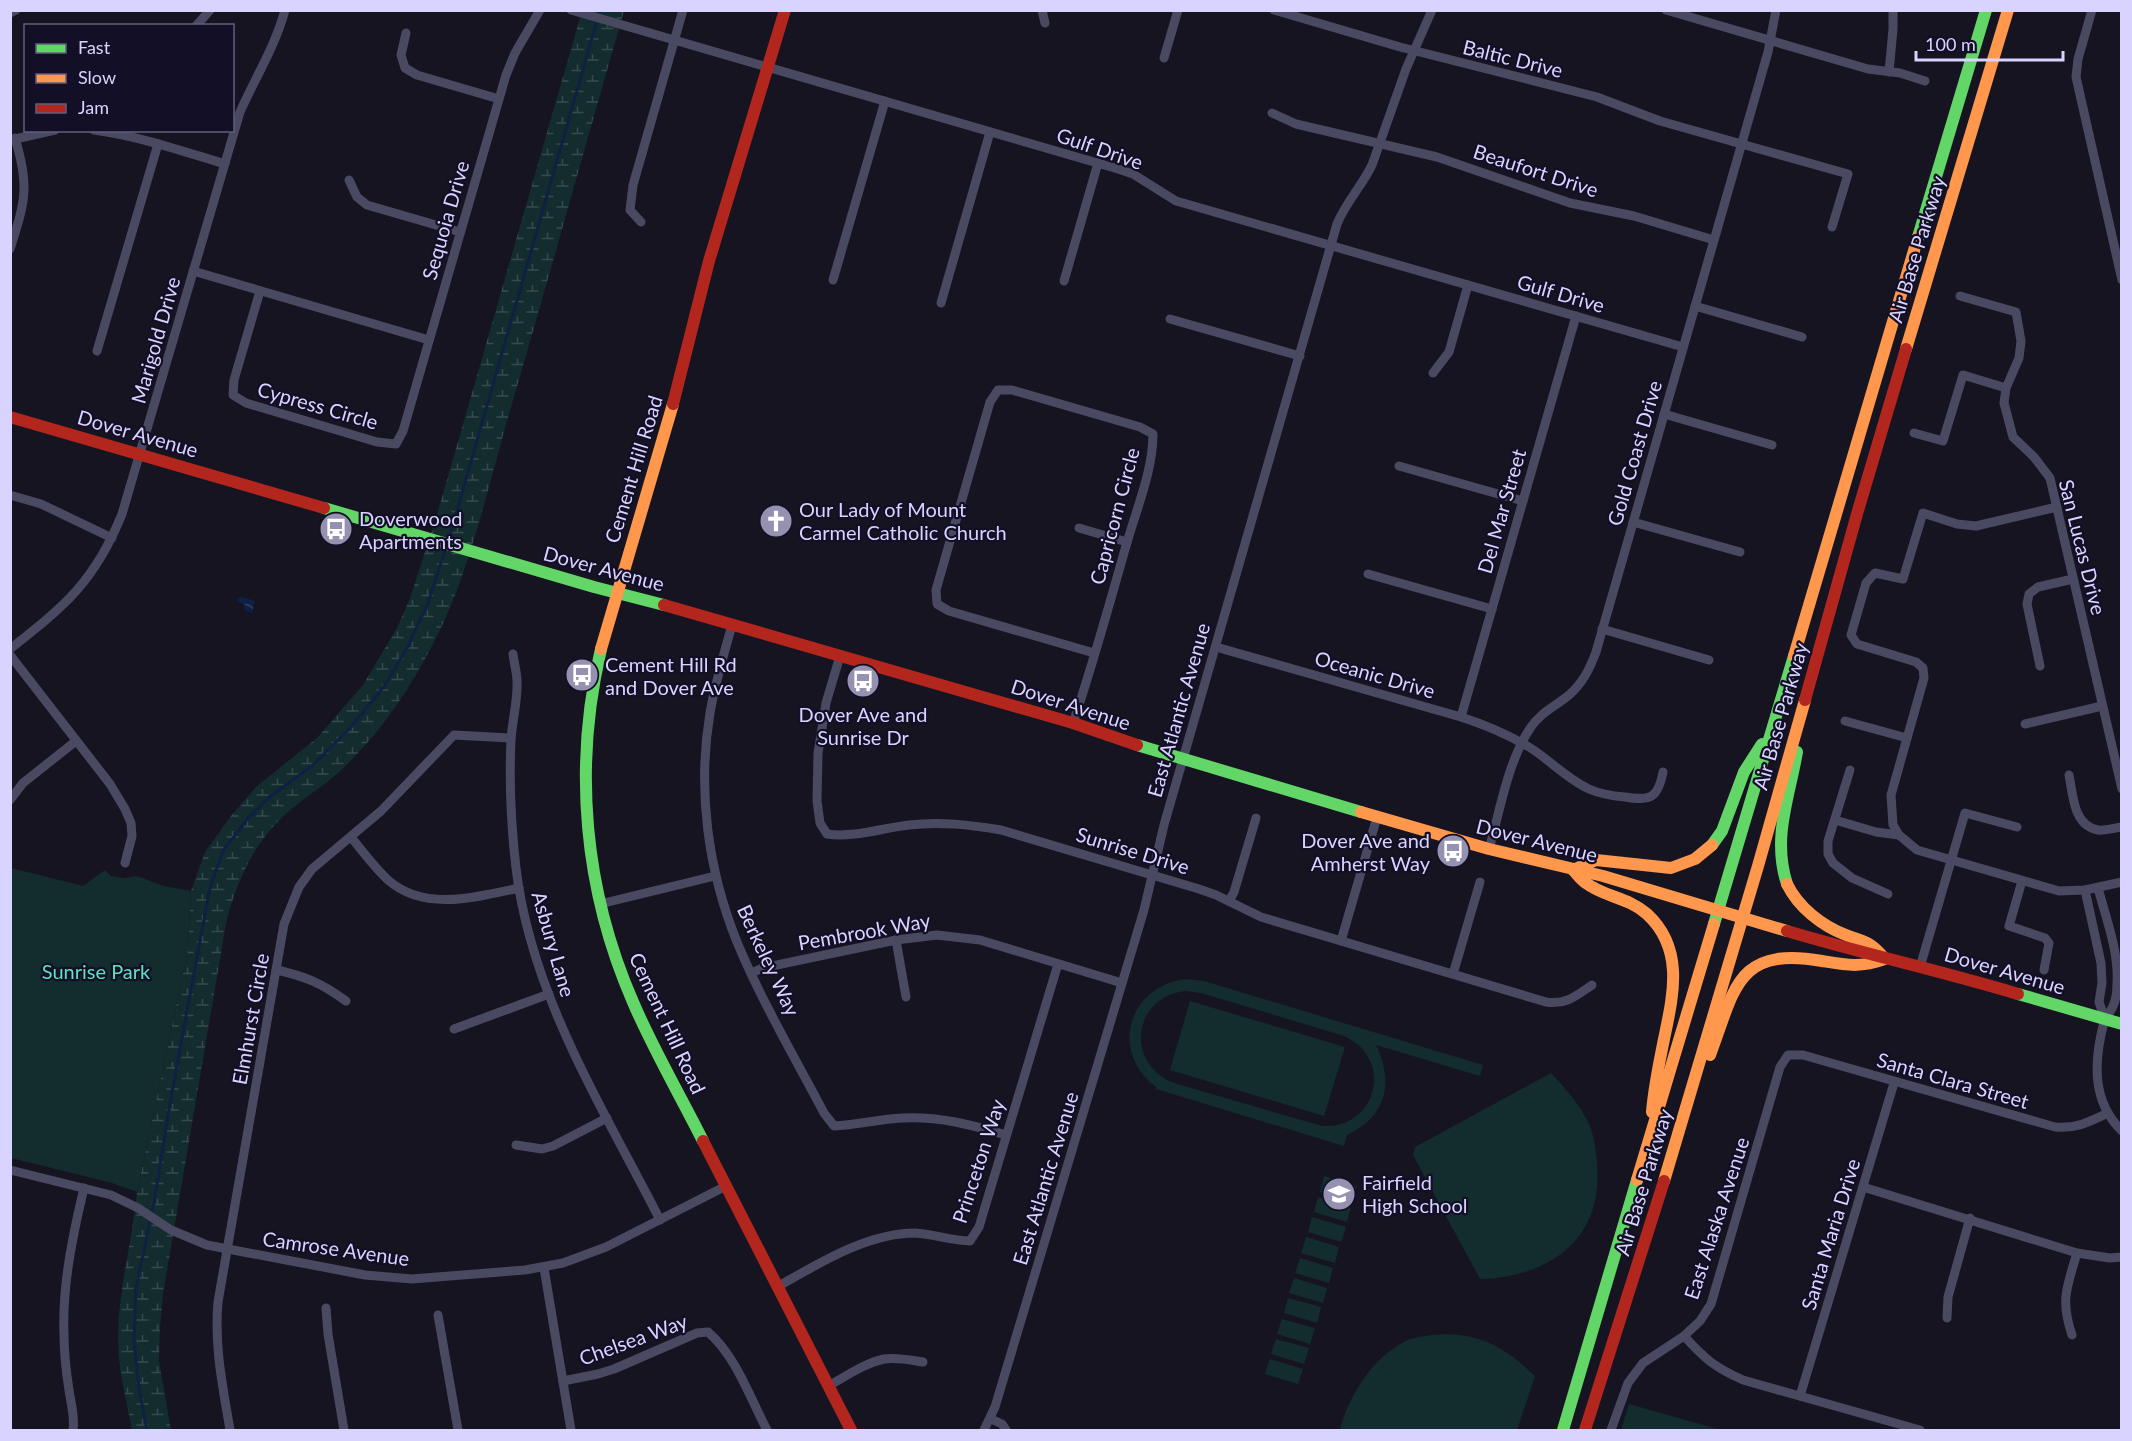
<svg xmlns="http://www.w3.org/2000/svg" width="2132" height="1441" font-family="Lato,sans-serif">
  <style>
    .green { fill: #132c2d; fill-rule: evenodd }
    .wetland { fill: url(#wetland-marsh) }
    .water { fill: url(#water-waves) }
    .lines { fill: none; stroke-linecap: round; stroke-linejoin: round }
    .stream { stroke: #0d2144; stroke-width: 3 }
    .street { stroke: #4a4962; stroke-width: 9 }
    .fast { stroke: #63d668; stroke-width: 12 }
    .slow { stroke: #ff974d; stroke-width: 12 }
    .jam { stroke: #b3261e; stroke-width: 12 }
    .labels { text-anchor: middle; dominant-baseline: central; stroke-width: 4.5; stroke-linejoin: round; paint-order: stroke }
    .street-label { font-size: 20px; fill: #d9d4ff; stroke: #130f26 }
    .poi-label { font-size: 20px; fill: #d9d4ff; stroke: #130f26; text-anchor: start }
    .park-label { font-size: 20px; fill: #5fe0c0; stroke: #130f26 }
  </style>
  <defs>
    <pattern id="wetland-marsh" width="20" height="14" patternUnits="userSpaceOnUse" patternTransform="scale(1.5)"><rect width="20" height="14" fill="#132c2d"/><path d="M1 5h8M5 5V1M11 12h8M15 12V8" fill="none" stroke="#354a4c"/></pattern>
    <pattern id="water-waves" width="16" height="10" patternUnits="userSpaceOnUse" patternTransform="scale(1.5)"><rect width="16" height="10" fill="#0d2144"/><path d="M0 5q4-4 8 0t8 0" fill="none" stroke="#304060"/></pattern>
  </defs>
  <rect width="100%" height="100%" fill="#161421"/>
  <g class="green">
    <polygon points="11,868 83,886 105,870 111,876 124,878 137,876 164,886 191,891 188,950 137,1192 112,1183 11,1158"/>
    <path d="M 1186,979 L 1204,981 L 1483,1065 L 1480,1076 L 1376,1045 C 1394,1082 1387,1117 1347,1135 L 1344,1146 L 1156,1089 L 1156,1087 C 1109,1052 1128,986 1186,979 ZM 1186,991 L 1201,993 L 1341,1035 C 1395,1055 1379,1129 1322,1126 L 1174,1083 C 1124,1063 1133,996 1186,991 Z"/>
    <polygon points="1190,1001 1345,1047 1324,1116 1170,1070"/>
    <path d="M 1551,1073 C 1564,1087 1578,1102 1587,1120 C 1594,1133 1596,1149 1597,1164 C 1604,1239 1550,1277 1480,1279 L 1413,1155 L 1415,1147 Z"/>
    <polygon points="1324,1176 1357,1186 1353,1202 1320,1192"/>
    <polygon points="1318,1197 1351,1206 1347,1222 1314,1212"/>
    <polygon points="1312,1217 1346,1227 1341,1242 1308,1232"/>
    <polygon points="1306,1237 1339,1247 1335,1263 1301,1253"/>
    <polygon points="1300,1258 1333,1268 1329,1283 1295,1273"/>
    <polygon points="1294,1278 1327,1288 1323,1303 1289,1293"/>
    <polygon points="1288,1298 1321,1307 1317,1323 1284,1313"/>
    <polygon points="1282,1319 1315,1328 1310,1344 1277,1334"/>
    <path d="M 1444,1334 C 1484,1335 1507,1349 1535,1376 L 1517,1430 L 1340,1430 C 1348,1396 1374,1355 1408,1340 C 1419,1336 1432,1335 1444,1334 Z"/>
    <polygon points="1276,1339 1309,1348 1304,1364 1271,1354"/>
    <polygon points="1270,1359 1303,1369 1298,1384 1265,1374"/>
    <polygon points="1629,1404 1721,1430 1621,1430"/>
  </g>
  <path class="wetland" d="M 582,11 L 624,11 C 585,147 547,284 507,421 C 486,495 469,574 434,642 C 409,691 379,735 338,773 C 323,786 306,797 290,810 C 255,841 240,874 227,918 L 163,1294 L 160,1327 L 159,1361 L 171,1430 L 132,1430 C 128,1407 121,1382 119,1358 C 114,1302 132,1247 137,1192 L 188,950 L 191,891 L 205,852 L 231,816 L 256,787 L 317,738 L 363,685 L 397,628 L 410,598 L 436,518 Z"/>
  <polygon class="water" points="242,597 255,601 252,613 244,610 245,605 238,602 238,598"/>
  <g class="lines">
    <g class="stream">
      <polyline points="448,542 600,10"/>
      <polyline points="147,1430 139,1388 134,1341 136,1288 154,1202 172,1092 210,887 223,851 246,821 267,799 313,765 351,727 385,685 407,648 428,603 446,548"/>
    </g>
    <g class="street">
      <polyline points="571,10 1118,169 1133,174 1176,201 1197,207 1683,347"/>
      <polyline points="1042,10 1045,23"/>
      <polyline points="1274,10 1400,47 1597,97 1660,121 1848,174 1832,227"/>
      <polyline points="1666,10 1868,69 1900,73 1925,81"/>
      <polyline points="2092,10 2078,59 2076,77 2122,280"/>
      <polyline points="10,13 16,10"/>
      <polyline points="196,26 210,10"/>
      <polyline points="406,33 401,55 405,68 417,75 499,99"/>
      <polyline points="1164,58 1178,10"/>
      <polyline points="1889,72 1893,29 1893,10"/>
      <polyline points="1272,113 1296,124 1437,157 1570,203 1634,216 1714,240"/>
      <path d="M 94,130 C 139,136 182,151 225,164"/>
      <polyline points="11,140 55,130"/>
      <polyline points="349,180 357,197 367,205 460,232"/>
      <polyline points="641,222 630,210 633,185 683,10"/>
      <path d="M 10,249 C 25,202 30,187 15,138"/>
      <polyline points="193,271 429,340"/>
      <polyline points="833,280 885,101"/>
      <polyline points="1064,281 1098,163"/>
      <polyline points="260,291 234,380 233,395 246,403 377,442 396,444 403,431 506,75 515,53 540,10"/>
      <polyline points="1960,296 2016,312 2021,341 2019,358 2006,388 2004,403 2013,437 2034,457 2050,478 2122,789"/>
      <polyline points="941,303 990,132"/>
      <polyline points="1695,306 1802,337"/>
      <polyline points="1170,319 1300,356"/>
      <polyline points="97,351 158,144"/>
      <polyline points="1433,373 1449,352 1468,285"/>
      <polyline points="1664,414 1772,445"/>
      <polyline points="1914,433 1943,441 1963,375 2006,388"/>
      <polyline points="1399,466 1523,501"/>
      <polyline points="10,495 41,504 112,538"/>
      <polyline points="2057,507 1976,526 1957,524 1923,513 1903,579 1875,573 1866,583 1851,635 1857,644 1916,662 1923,668 1924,678 1891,795 1893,825 1899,835 1917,850 2059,891 2085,890 2122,882"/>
      <polyline points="1633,522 1740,552"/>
      <polyline points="1079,528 1127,542"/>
      <polyline points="1368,574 1492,609"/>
      <path d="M 732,625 C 724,654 715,683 710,713 C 697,790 708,870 737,942 C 761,1000 795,1058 824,1113 L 834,1126 C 857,1125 879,1119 902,1118 C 939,1116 972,1125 1006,1135"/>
      <polyline points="1602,629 1709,660"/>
      <path d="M 1216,647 L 1461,717 C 1486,725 1507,734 1529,747 C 1550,760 1567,779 1589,789 C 1600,794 1613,796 1625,797 C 1651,801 1658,798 1663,772"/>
      <path d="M 10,649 C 65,606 95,581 122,514 L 240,112 C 255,78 275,47 285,10"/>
      <path d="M 513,654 C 514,663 517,673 517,681 C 518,701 512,721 511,740 C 509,783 511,825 516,868 C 531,995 603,1108 660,1220"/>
      <polyline points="10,655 110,784 125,809 131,823 132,836 125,863"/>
      <path d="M 840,656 L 826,703 L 818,753 L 817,801 L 820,823 L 827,834 C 854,838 882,828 909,825 C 940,821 971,825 1001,830 L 1199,889 L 1216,895 L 1261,917 L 1546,1002 C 1566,1005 1576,996 1592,985"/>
      <polyline points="2040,666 2027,604 2029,594 2038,587 2073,579"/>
      <polyline points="1461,717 1576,316"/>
      <polyline points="1845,721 1907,738"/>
      <path d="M 1073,723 C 1093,664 1109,605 1126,546 C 1136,510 1153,471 1153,434 L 1140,427 L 1012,390 L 998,390 L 990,402 L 936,590 L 937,604 L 949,611 L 1094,653"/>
      <polyline points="2025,724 2102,706"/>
      <polyline points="1850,770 1828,841 1828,854 1833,863 1852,878 1888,894"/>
      <path d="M 2069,775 C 2073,794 2073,826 2098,830 C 2105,831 2114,828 2122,827"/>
      <polyline points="10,800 23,783 76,741"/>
      <polyline points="1835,820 1876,832 1899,835"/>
      <path d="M 351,837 C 363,852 374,867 388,880 C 424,912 477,897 519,888"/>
      <path d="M 1489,849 C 1500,811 1508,760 1531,727 C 1541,712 1556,706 1569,695 C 1583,683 1590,668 1596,652 L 1768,52 L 1776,10"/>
      <polyline points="2022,881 2009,926 2045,938 2049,943 2044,970"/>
      <path d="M 2098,888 C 2106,918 2119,952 2117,983 C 2117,990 2116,1000 2113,1006 C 2111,1012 2106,1016 2104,1022 C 2094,1060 2091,1101 2122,1131"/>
      <polyline points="2085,890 2101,963 2102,983 2099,1002 2105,1019"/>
      <polyline points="1229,901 1234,892 1256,818"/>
      <polyline points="600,904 715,876"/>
      <polyline points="896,940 906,997"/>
      <polyline points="1341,941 1377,817"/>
      <polyline points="1920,967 1965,813 2017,827"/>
      <path d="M 277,970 C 307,977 321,983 346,1001"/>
      <polyline points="752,973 762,968 896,940 937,935 980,940 1122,983"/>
      <polyline points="1453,974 1480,882"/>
      <polyline points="454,1029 549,994"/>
      <polyline points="516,1145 542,1149 553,1146 607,1118"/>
      <polyline points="10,1170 111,1195 138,1208 171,1230 207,1245 365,1275 412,1279 525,1270 563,1263 606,1247 726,1186"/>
      <polyline points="1863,1187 2077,1253 2110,1258 2122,1257"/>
      <polyline points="544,1268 571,1430"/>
      <path d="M 777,1287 C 818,1264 867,1233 915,1233 C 934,1234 951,1241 970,1241 L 979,1227 L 1058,964"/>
      <polyline points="326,1308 328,1334 344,1430"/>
      <polyline points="438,1315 458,1430"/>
      <polyline points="1947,1318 1948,1297 1970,1218"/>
      <path d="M 2072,1335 C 2060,1300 2067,1287 2077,1253"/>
      <path d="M 1684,1336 C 1705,1359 1714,1367 1743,1380 L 1920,1430"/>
      <path d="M 563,1381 L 598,1374 L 614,1369 L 697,1333 L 708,1332 C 736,1356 750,1398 767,1430"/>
      <path d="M 828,1386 C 845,1377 865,1363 884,1359 C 897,1357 910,1360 923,1362"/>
      <polyline points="1800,1396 1894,1083"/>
      <polyline points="991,1419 1002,1424 1006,1430"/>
      <path d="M 73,1430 C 75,1416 71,1404 69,1390 C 66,1371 64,1353 64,1334 C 62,1286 73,1234 84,1188"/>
      <path d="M 230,1430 C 223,1388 214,1346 218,1302 L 284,924 L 299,887 L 312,869 L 381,811 L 454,735 L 511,738"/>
      <path d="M 984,1430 L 995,1407 L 1144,910 L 1164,825 L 1337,224 C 1346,202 1362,186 1372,165 L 1406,69 L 1432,10"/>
      <path d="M 1611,1430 L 1628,1383 L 1643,1363 L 1684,1336 L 1700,1321 L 1711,1304 L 1780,1067 L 1788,1055 L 1803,1055 L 2055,1127 C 2076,1129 2089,1122 2108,1113"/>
    </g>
    <g class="fast">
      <polyline points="1918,237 1986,10"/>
      <polyline points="324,508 594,587 664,605"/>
      <path d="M 601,649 C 573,767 584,890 633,1002 C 653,1049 680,1095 703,1141"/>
      <polyline points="1137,745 1361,812"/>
      <polyline points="1712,845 1722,831 1744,772 1762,744"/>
      <path d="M 1787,884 C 1772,838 1789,798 1797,752"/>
      <polyline points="1714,924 1794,656"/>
      <polyline points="2018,994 2122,1024"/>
      <polyline points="1563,1430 1637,1180"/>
    </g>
    <g class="slow">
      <polyline points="1906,349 2008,10"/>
      <polyline points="601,649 673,404"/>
      <polyline points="1794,656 1918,237"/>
      <polyline points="1361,812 1489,849 1603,876 1787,931"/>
      <path d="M 1710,1055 C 1735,989 1736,946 1822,961 C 1846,965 1861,968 1885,959 C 1870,941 1866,943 1846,935 C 1822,926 1798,907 1787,884"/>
      <path d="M 1652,1112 C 1654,1087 1659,1064 1664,1039 C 1673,996 1685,949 1647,914 C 1628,897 1604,897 1586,883 C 1581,880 1577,874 1573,870 L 1596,860 L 1671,868 L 1695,859 L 1712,845"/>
      <polyline points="1637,1180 1714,924"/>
      <polyline points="1664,1181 1758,866 1805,700"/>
    </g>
    <g class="jam">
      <polyline points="673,404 709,261 785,10"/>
      <polyline points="10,417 324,508"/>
      <polyline points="664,605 1073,723 1137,745"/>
      <polyline points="1805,700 1857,514 1906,349"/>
      <path d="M 1787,931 C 1864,954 1942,971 2018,994"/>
      <polyline points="703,1141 851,1430"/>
      <polyline points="1585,1430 1664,1181"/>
    </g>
  </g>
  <defs>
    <g id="church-disc" transform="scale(1.725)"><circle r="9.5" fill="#9591b1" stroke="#130f26"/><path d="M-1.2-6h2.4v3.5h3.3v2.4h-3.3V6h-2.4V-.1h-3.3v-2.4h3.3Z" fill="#fff"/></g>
    <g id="bus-disc" transform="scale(1.725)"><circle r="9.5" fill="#9591b1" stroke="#130f26"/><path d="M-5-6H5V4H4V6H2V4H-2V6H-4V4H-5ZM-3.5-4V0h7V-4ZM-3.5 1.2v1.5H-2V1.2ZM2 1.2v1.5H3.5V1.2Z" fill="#fff"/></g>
    <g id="school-disc" transform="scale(1.725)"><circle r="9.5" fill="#9591b1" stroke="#130f26"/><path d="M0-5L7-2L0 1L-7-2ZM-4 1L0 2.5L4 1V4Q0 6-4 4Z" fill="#fff"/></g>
  </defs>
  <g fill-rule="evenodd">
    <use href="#church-disc" x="776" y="521"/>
    <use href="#bus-disc" x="336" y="529"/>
    <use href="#bus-disc" x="582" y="675"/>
    <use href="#bus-disc" x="863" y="681"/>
    <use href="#bus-disc" x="1453" y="851"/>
    <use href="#school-disc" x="1339" y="1194"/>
  </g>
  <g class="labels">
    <g class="street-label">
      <text transform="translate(1513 58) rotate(14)">Baltic Drive</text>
      <text transform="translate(1100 148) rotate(19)">Gulf Drive</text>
      <text transform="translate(1536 170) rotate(18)">Beaufort Drive</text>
      <text transform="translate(445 220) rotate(-74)">Sequoia Drive</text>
      <text transform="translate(1916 249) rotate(-73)">Air Base Parkway</text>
      <text transform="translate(1561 293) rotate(16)">Gulf Drive</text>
      <text transform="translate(155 340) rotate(-74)">Marigold Drive</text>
      <text transform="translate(318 405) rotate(16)">Cypress Circle</text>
      <text transform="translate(138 433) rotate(16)">Dover Avenue</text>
      <text transform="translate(1634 453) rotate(-74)">Gold Coast Drive</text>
      <text transform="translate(633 469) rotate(-73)">Cement Hill Road</text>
      <text transform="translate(1501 511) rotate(-74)">Del Mar Street</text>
      <text transform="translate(1114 516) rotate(-75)">Capricorn Circle</text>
      <text transform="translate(2083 547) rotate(76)">San Lucas Drive</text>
      <text transform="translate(604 568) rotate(15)">Dover Avenue</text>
      <text transform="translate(1375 674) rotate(16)">Oceanic Drive</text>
      <text transform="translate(1071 704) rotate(18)">Dover Avenue</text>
      <text transform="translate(1178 710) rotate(-74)">East Atlantic Avenue</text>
      <text transform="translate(1780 716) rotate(-74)">Air Base Parkway</text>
      <text transform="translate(1537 840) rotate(14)">Dover Avenue</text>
      <text transform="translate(1133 850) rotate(17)">Sunrise Drive</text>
      <text transform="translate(864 931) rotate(-10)">Pembrook Way</text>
      <text transform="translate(554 944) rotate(74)">Asbury Lane</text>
      <text transform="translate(769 960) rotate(65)">Berkeley Way</text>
      <text transform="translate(2005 970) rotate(16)">Dover Avenue</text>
      <text transform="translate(250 1019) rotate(-80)">Elmhurst Circle</text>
      <text transform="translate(668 1023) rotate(65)">Cement Hill Road</text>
      <text transform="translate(1953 1080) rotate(16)">Santa Clara Street</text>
      <text transform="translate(978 1161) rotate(-72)">Princeton Way</text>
      <text transform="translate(1045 1178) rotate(-73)">East Atlantic Avenue</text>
      <text transform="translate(1643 1182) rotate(-73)">Air Base Parkway</text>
      <text transform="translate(1716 1218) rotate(-72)">East Alaska Avenue</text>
      <text transform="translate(1830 1234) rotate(-73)">Santa Maria Drive</text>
      <text transform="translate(336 1248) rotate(8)">Camrose Avenue</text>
      <text transform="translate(633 1339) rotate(-20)">Chelsea Way</text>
    </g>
    <g class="poi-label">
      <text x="799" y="509">Our Lady of Mount<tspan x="799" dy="23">Carmel Catholic Church</tspan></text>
      <text x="359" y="518">Doverwood<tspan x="359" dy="23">Apartments</tspan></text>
      <text x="605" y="664">Cement Hill Rd<tspan x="605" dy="23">and Dover Ave</tspan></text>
      <text x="863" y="714" text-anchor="middle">Dover Ave and<tspan x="863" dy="23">Sunrise Dr</tspan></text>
      <text x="1430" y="840" text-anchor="end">Dover Ave and<tspan x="1430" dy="23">Amherst Way</tspan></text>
      <text x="1362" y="1182">Fairfield<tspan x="1362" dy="23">High School</tspan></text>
    </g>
    <g class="park-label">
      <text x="96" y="971">Sunrise Park</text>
    </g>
  </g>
  <rect width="2132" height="1441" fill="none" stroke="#d9d4ff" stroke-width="24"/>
  <rect x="24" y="24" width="210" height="108" fill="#130f26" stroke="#625e7d" stroke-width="1.5"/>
  <rect x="36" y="44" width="30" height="9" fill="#63d668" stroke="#625e7d" stroke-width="1.5"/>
  <text x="78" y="54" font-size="18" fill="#d9d4ff">Fast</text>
  <rect x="36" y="74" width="30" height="9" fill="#ff974d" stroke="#625e7d" stroke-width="1.5"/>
  <text x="78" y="84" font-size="18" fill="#d9d4ff">Slow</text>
  <rect x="36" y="104" width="30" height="9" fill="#b3261e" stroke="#625e7d" stroke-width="1.5"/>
  <text x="78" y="114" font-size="18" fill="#d9d4ff">Jam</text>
  <path d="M1916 51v9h147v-9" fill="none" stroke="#d9d4ff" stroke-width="3"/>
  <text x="1925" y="51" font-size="18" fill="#d9d4ff" stroke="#130f26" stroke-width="4.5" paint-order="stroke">100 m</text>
</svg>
